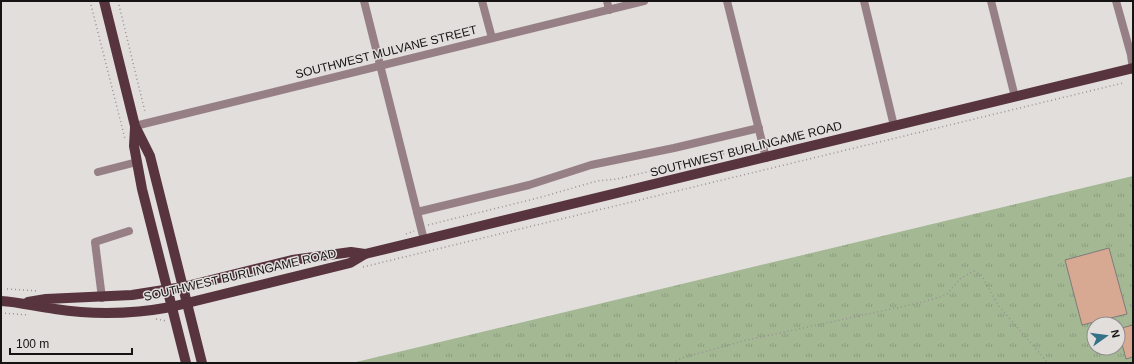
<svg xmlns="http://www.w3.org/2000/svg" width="1134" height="364" font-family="Helvetica,sans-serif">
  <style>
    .grass { fill: url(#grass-tufts); fill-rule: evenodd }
    .building { fill: #d7a993; stroke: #7f7b79 }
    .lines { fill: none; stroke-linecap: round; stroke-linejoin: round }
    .path { stroke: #979392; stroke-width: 1.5; stroke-dasharray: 1 3; stroke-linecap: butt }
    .minor { stroke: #968086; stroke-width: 8 }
    .major { stroke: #58343e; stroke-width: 10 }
    .labels { text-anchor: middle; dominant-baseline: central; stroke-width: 3; stroke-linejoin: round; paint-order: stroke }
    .street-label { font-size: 12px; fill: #151313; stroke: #e2dedc }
  </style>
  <defs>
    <pattern id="grass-tufts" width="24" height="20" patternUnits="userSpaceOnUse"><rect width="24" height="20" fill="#a3b893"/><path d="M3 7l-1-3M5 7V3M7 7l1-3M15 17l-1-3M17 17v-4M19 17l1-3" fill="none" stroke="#8b9d7e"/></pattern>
  </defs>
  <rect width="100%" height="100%" fill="#e2dedc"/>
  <path class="grass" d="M 1133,176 L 1133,363 L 352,363 ZM 1094,324 L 1118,324 L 1118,348 L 1094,348 Z"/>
  <g class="building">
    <polygon points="1109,248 1127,314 1082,325 1065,260"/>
    <polygon points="1133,325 1133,357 1126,359 1118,329"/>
  </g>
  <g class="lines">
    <g class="path">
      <polyline points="90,1 125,139"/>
      <polyline points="118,1 145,112"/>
      <polyline points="428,225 538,198 597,181 617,179 754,147"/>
      <polyline points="406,234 414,231"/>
      <polyline points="363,267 1123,83"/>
      <polyline points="7,289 39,291"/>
      <polyline points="1,313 29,315"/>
      <polyline points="156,319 166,321"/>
      <polyline points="672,363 682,358 747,340 919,303 946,295 961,278 974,271 982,276 998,305 1048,363"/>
    </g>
    <g class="minor">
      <polyline points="364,1 424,240"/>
      <polyline points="482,1 492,38"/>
      <polyline points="607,1 609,10"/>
      <polyline points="727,1 766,158"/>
      <polyline points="864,1 894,126"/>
      <polyline points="991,1 1015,97"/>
      <polyline points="1116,1 1131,55 1133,70"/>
      <polyline points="135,126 644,1"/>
      <polyline points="98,172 137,162"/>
      <polyline points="417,212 529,185 591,165 674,148 759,128"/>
      <polyline points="102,298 95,242 129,231"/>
    </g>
    <g class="major">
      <polyline points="104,1 135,126 150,156 202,363"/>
      <polyline points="135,128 134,146 142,189 186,363"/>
      <path d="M 1,301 C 20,302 37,307 55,309 C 94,315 133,314 171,307 L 350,263 L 365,254 L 1133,68"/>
      <polyline points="28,302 46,299 132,295 183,287 292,260 351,252 365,254"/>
    </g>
  </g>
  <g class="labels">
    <g class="street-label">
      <text transform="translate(386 52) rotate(-14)">SOUTHWEST MULVANE STREET</text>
      <text transform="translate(746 149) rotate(-14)">SOUTHWEST BURLINGAME ROAD</text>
      <text transform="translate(240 275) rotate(-13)">SOUTHWEST BURLINGAME ROAD</text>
    </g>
  </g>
  <rect width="1134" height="364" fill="none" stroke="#151313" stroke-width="4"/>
  <g transform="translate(1106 336) rotate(76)"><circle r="19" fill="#e2dedc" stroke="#908d8c"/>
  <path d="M0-3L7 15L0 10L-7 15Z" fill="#347288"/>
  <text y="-6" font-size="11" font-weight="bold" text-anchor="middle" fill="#151313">N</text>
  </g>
  <path d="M10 348v6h122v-6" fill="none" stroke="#151313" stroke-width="2"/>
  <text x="16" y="348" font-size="12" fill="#151313" stroke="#e2dedc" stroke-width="3" paint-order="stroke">100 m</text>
</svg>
